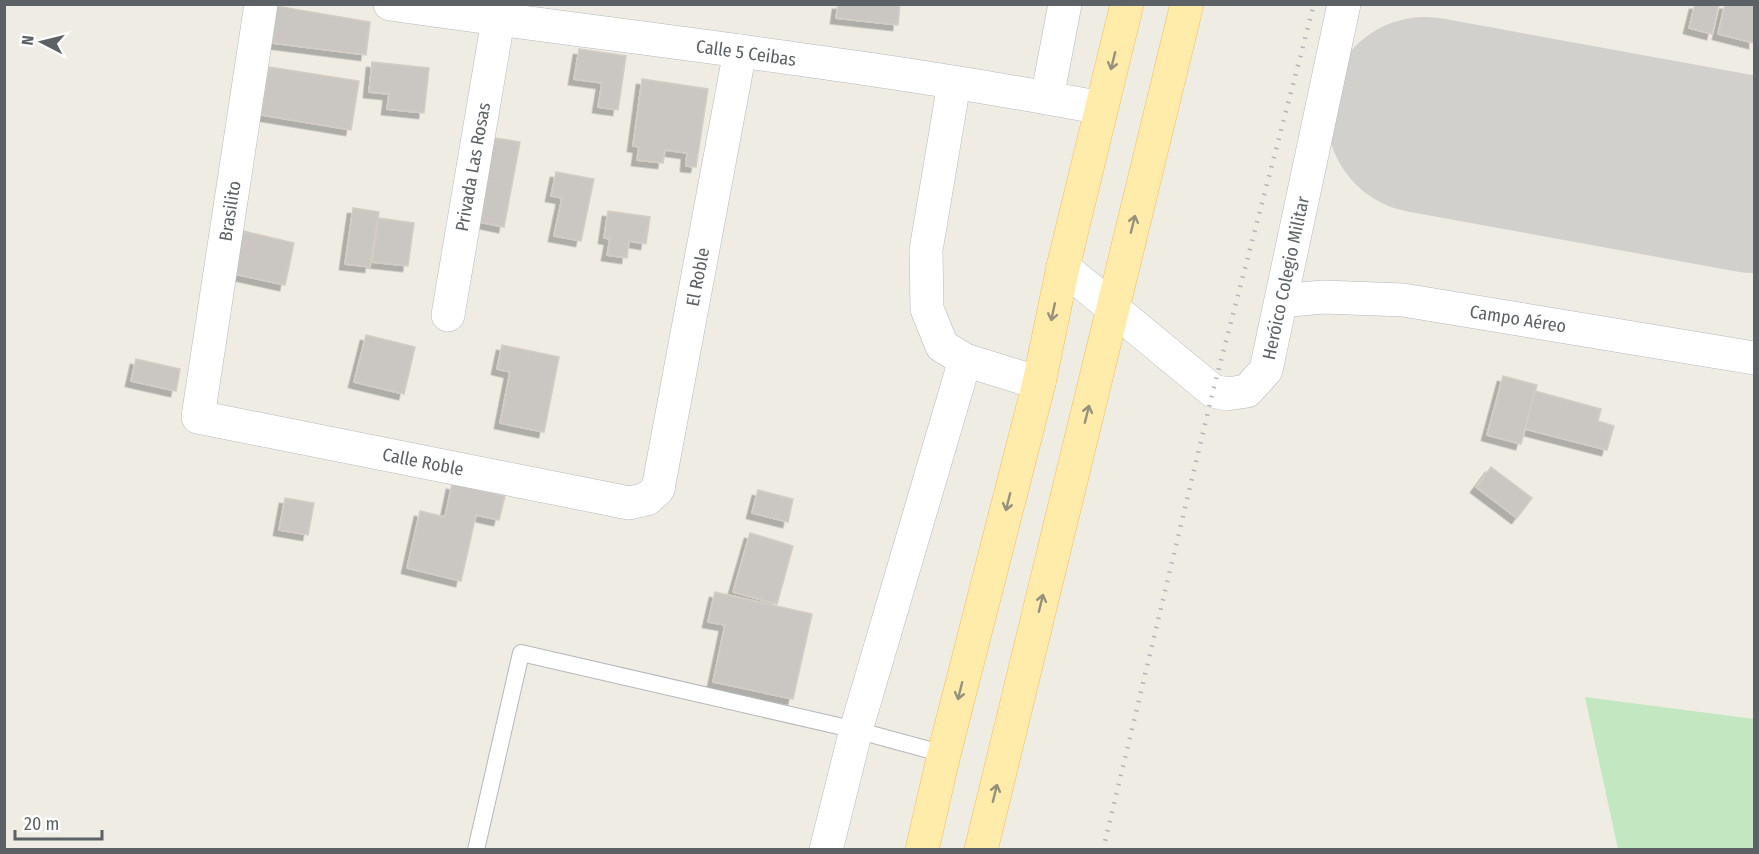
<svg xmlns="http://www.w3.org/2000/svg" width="1759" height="854" font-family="'Fira Sans Condensed',sans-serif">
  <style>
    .green { fill: #c3e7c0 }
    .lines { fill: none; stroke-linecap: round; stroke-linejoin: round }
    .runway { stroke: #d1d0cc; stroke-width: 196 }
    .building { fill: #cac7c2; stroke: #d4cdc3; stroke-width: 1.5; filter: url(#shadow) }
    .lane-casing { stroke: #b5b8bc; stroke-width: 18 }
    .street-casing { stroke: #b5b8bc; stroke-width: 34 }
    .primary-casing { stroke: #f5bd58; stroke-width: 34 }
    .lane { stroke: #fff; stroke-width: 16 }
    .street { stroke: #fff; stroke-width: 33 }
    .primary { stroke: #ffebaa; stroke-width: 33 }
    .rail { stroke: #b3b4b5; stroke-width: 4.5; stroke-dasharray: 1.5 8; stroke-linecap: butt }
    .oneway { stroke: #95917d }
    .labels { text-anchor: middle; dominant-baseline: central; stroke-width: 4.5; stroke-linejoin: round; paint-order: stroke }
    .street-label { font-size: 18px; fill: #5c6165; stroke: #fff }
  </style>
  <defs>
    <filter id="shadow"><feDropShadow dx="-5.5" dy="5.5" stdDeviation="0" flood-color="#0004"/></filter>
  </defs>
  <rect width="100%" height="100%" fill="#efece4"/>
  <polygon class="green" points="1585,697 1754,719 1754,849 1618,849"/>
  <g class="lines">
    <polyline class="runway" points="1425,115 1754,175"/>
  </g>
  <g class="building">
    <polygon points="838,4 900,4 898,25 836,18"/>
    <polygon points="1695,4 1719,4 1712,34 1689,28"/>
    <polygon points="1725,4 1754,4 1754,43 1718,34"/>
    <polygon points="276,6 370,22 366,55 273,43"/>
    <polygon points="579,49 626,56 618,110 598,107 602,83 574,79"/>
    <polygon points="372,62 429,68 424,113 387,109 389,94 369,92"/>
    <polygon points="269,67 359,81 351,130 261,115"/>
    <polygon points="642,79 708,89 696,167 686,166 687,153 665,150 663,163 637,160 639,147 633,146"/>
    <polygon points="489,137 520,142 504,227 474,221"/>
    <polygon points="556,172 594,179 581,241 554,236 562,198 551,196"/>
    <polygon points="353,208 379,212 370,267 345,264"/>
    <polygon points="608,211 650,217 646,244 629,241 627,258 607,255 610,239 604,238"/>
    <polygon points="378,218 414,223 408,266 372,262"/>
    <polygon points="239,230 294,243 285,285 230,273"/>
    <polygon points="366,335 415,347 404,394 354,382"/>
    <polygon points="502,345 559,357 544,432 500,423 510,372 497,369"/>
    <polygon points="136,359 180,369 176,391 131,381"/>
    <polygon points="1503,376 1537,385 1521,444 1487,435"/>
    <polygon points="1535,391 1601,409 1598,421 1614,426 1607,450 1525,429"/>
    <polygon points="1491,467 1532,498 1517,518 1476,487"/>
    <polygon points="452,484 505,496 499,520 476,515 461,581 407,568 420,511 445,517"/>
    <polygon points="758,490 793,499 788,522 752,513"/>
    <polygon points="285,498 314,503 308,535 279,530"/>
    <polygon points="750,533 793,546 777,604 733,592"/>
    <polygon points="715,592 812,614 793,699 713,682 725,625 708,622"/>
  </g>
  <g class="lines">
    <g class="lane-casing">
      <polyline id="lane" points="476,850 521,653 856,730 944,754"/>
    </g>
    <g class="street-casing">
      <g id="street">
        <polyline points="261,4 198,417 629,503 647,499 658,489 740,51"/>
        <path d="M 390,4 C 627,38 866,63 1101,108"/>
        <polyline points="954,84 926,250 927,309 942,346 965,360 1039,383"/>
        <polyline points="1047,98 1065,4"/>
        <polyline points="1063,267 1213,391 1227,394 1247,391 1266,370 1344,4"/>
        <polyline points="1281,301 1323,297 1403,300 1754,358"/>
        <polyline points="448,315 498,20"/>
        <polyline points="826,850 856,730 965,360"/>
      </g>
    </g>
    <g class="primary-casing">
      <g id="primary">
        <polyline points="922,850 944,754 1039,383 1063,267 1127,4"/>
        <polyline points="981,850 1187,4"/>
      </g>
    </g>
    <use href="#lane" class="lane"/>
    <use href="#street" class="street"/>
    <use href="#primary" class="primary"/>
    <polyline class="rail" points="1103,850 1213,391 1314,4"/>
  </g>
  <defs><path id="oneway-shaft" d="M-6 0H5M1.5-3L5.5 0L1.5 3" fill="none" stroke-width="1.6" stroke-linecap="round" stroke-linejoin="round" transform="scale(1.5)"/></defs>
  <g class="oneway">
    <use href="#oneway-shaft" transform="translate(1113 61) rotate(104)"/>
    <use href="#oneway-shaft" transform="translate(1133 224) rotate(-76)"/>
    <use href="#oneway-shaft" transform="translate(1053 312) rotate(102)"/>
    <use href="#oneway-shaft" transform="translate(1087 414) rotate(-76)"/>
    <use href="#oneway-shaft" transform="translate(1008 502) rotate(104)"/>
    <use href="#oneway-shaft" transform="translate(1041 603) rotate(-76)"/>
    <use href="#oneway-shaft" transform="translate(960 691) rotate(104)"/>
    <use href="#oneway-shaft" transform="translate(995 793) rotate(-76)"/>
  </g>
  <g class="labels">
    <g class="street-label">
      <text transform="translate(746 53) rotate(8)">Calle 5 Ceibas</text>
      <text transform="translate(473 167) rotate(-80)">Privada Las Rosas</text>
      <text transform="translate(230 211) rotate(-81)">Brasilito</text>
      <text transform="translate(698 277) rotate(-79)">El Roble</text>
      <text transform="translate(1286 278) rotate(-78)">Heróico Colegio Militar</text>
      <text transform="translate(1518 319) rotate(9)">Campo Aéreo</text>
      <text transform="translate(423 462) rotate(11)">Calle Roble</text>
    </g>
  </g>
  <rect width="1759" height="854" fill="none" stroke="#5c6165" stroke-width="12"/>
  <g transform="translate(42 42) rotate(277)" stroke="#ffffff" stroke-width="4.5" paint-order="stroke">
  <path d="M0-4.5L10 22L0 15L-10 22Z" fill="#5c6165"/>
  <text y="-9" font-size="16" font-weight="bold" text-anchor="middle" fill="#5c6165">N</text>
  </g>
  <path d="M15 830v9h87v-9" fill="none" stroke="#5c6165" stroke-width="3"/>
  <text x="24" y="830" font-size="18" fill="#5c6165" stroke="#ffffff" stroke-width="4.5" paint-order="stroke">20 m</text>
</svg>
